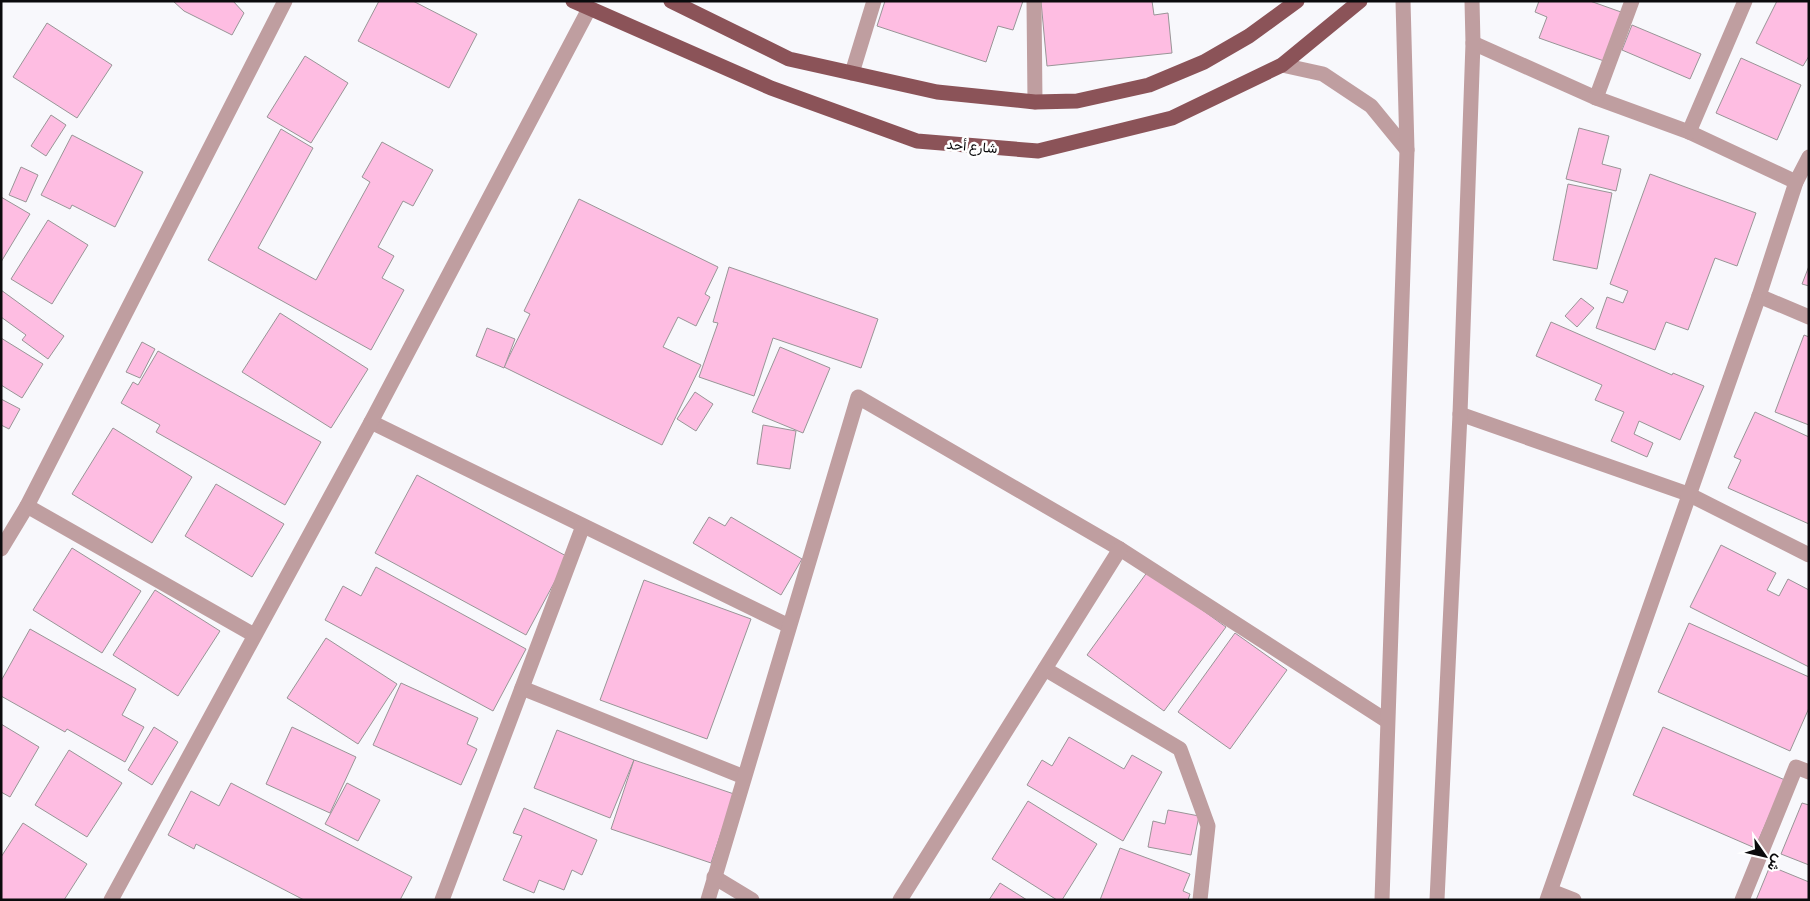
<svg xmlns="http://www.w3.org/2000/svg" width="1810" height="901" font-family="Literata,Vazirmatn,serif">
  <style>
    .building { fill: #febde2; stroke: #999597 }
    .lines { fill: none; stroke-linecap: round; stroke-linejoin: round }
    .minor { stroke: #bf9ea0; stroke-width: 15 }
    .major { stroke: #8b5358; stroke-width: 15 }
    .labels { text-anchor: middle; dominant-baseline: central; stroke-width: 5; stroke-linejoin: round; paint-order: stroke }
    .street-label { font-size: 14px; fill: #0b0b0d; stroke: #fff }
  </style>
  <rect width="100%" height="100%" fill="#f8f8fc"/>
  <g class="building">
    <polygon points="173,1 233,1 244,13 232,35 184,11"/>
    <polygon points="379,1 413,1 477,34 449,88 358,41"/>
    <polygon points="885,1 1023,1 1013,30 998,26 986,62 877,26"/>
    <polygon points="1041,1 1152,1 1154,15 1168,13 1172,53 1047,66"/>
    <polygon points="1539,1 1590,1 1621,12 1604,61 1539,38 1547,17 1535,12"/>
    <polygon points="1777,1 1809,1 1809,56 1803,66 1756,43"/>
    <polygon points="47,23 112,65 77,118 13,77"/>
    <polygon points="1632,25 1701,54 1690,79 1622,50"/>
    <polygon points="305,56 348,83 311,143 267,117"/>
    <polygon points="1741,58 1801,85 1777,140 1716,113"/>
    <polygon points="51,115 66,125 46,156 31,146"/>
    <polygon points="1579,128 1609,136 1602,164 1621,169 1616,191 1566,179"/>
    <polygon points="281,129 313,148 258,248 316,280 370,182 362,177 382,142 433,170 413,206 403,201 378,247 394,256 382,278 404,290 371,350 208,260"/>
    <polygon points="72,135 143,172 115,227 72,205 70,209 41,195"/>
    <polygon points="21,167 38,175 26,202 9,195"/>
    <polygon points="1650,174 1756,213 1737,266 1715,258 1688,330 1666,322 1655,350 1596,328 1607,297 1623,303 1628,291 1610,284"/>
    <polygon points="1568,184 1612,193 1597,269 1553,260"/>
    <polygon points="1,197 30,214 1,262"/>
    <polygon points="579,199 718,267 705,294 710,297 696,326 678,317 663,347 701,365 662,445 504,367 530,314 524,311"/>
    <polygon points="48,220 88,245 52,304 11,279"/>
    <polygon points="1809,266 1809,286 1802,284"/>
    <polygon points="729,267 878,319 861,368 773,338 754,396 699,377 718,323 713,322"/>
    <polygon points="1,290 64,336 48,359 22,340 26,335 1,317"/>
    <polygon points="1581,298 1594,308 1577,327 1565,316"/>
    <polygon points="280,313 368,369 331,428 242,372"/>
    <polygon points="1551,322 1672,375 1673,373 1704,386 1680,440 1639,421 1634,434 1653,443 1647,457 1611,441 1624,412 1595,400 1602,385 1536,356"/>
    <polygon points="487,328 515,339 504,368 476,356"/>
    <polygon points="1804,335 1809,337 1809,425 1775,412"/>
    <polygon points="1,338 43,364 22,398 1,385"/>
    <polygon points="142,342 155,349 140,378 126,372"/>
    <polygon points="780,347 830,368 803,433 752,412"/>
    <polygon points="158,351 321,442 285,505 156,432 160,425 121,403 133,382 138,385"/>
    <polygon points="695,392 713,404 696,431 677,419"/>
    <polygon points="1,399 20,409 9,429 1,425"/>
    <polygon points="1755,412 1809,437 1809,524 1728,488 1741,460 1734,457"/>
    <polygon points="763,425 796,431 790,469 757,464"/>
    <polygon points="113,428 192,477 152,543 72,494"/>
    <polygon points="417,475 568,557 526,635 375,553"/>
    <polygon points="216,484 284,524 252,577 185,536"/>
    <polygon points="709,517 725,526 731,517 802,559 781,595 693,543"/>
    <polygon points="1721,545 1776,573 1767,590 1779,596 1788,579 1809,590 1809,667 1690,607"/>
    <polygon points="72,548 141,591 102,653 33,610"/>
    <polygon points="376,567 526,649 493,711 325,620 343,586 361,596"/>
    <polygon points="1148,571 1226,627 1164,711 1087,655"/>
    <polygon points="644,580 751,619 707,739 600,700"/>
    <polygon points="155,590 220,631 178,696 113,655"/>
    <polygon points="1689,623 1809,677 1809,708 1790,751 1658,692"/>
    <polygon points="30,629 136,689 122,715 144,727 125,762 67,729 65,732 1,696 1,681"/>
    <polygon points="1235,633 1287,670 1230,749 1178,712"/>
    <polygon points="326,638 397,684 358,744 287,698"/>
    <polygon points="401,683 478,718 467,744 477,749 461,785 373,745"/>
    <polygon points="1,724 39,747 10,797 1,792"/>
    <polygon points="154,727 178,742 152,785 128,770"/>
    <polygon points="292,727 356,757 330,813 266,784"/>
    <polygon points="1663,727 1785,780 1755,848 1633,795"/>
    <polygon points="557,730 634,760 610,818 534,788"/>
    <polygon points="1069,737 1124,769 1132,755 1162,772 1123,841 1027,785 1042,760 1052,766"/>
    <polygon points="69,750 122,783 87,837 35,805"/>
    <polygon points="634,760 734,794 711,863 611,829"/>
    <polygon points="231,783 412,877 400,900 304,900 196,844 194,849 168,835 191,791 219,806"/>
    <polygon points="347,783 380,800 358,841 325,824"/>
    <polygon points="1028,801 1097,844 1062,900 1057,900 992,859"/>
    <polygon points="1802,803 1809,805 1809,865 1781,854"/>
    <polygon points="524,808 597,840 582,875 572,870 564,890 539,880 534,893 503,880 522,836 513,833"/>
    <polygon points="1168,810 1199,816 1191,855 1148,847 1153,821 1165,824"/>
    <polygon points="23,823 87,864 64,900 1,900 1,857"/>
    <polygon points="1120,848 1190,874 1183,891 1190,894 1188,900 1100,900"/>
    <polygon points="1770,866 1809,882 1809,900 1756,900"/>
    <polygon points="1000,883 1027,900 989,900"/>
  </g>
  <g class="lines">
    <g class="minor">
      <polyline points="1034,1 1035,102"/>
      <polyline points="1473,43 1596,98 1689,132 1796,182"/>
      <polyline points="1282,65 1323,74 1371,106 1407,150"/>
      <polyline points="852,73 874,1"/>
      <polyline points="1596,98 1632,1"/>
      <polyline points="1689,132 1745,1"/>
      <polyline points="1759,296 1809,317"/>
      <polyline points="1460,414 1688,494 1809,555"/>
      <polyline points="371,422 789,626"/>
      <polyline points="27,506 254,635"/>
      <polyline points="1,549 27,506 285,1"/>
      <polyline points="1045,669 1180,749 1208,826 1200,900"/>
      <polyline points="522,688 744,777"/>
      <polyline points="714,877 752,900"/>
      <polyline points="1551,891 1574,900"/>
      <polyline points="111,900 371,422 589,9"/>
      <polyline points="442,900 583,526"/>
      <polyline points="708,900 858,397 1120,549 1387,721"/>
      <polyline points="900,900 1120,549"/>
      <polyline points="1382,900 1407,150 1403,1"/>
      <polyline points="1437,900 1460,414 1473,43 1472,1"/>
      <polyline points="1547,900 1759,296 1796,182 1809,157"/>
      <polyline points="1742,900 1796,767 1809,772"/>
    </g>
    <g class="major">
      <polyline points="573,1 771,88 917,141 1038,151 1172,118 1282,65 1360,1"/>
      <polyline points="671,1 789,59 937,92 1035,102 1077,101 1149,85 1204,62 1249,36 1297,1"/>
    </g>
  </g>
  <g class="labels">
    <g class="street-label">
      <text transform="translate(972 145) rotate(5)">شارع أحد</text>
    </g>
  </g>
  <rect width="1810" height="901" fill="none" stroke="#0b0b0d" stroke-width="5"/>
  <g transform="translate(1765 856) rotate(124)" stroke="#ffffff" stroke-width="4" paint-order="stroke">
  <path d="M0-4L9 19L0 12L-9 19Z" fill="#0b0b0d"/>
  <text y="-8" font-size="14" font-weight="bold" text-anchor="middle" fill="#0b0b0d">ش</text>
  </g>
</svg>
